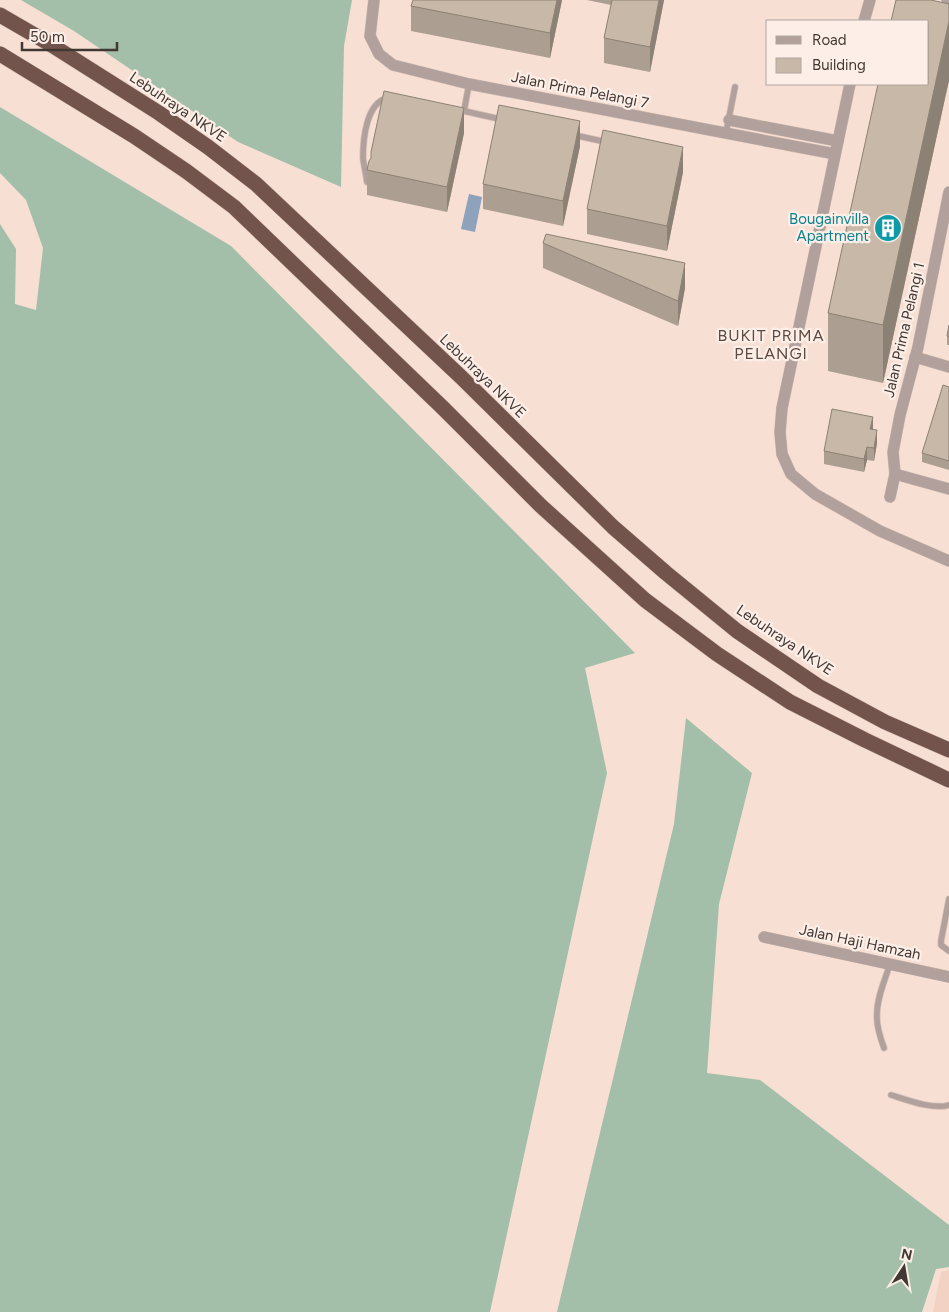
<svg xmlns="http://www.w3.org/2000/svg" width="949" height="1312" font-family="Figtree,sans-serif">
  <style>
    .built { fill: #f1d2c3 }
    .forest { fill: #a3bfa9 }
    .water { fill: #8ea2bc }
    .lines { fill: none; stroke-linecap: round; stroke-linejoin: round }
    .service-casing { stroke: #d3beb4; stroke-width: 7 }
    .minor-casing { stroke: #d3beb4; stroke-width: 12 }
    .motorway-casing { stroke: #d3beb4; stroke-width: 16 }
    .service { stroke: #b1a09c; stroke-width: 5.5 }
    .minor { stroke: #b1a09c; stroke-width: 11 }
    .motorway { stroke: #73544c; stroke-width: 15 }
    .wall { fill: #ac9e90 }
    .shaded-wall { fill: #8c8175 }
    .building { fill: #c8b8a7; stroke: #8c8175 }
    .labels { text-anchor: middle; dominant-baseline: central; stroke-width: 4.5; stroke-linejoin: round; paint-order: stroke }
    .street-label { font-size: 15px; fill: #413833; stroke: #fdefe8 }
    .culture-label { font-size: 15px; fill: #0d838f; stroke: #fdefe8; text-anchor: end }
    .neighbourhood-label { font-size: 16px; letter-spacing: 1px; fill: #5d4a41; stroke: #fdefe8 }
  </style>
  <rect width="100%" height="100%" fill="#f7dfd4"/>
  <polygon class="built" points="949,1270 949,1312 933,1312 941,1272"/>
  <g class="forest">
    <polygon points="21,0 352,0 344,46 341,187 238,142 74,31"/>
    <polygon points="0,107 231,246 635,653 585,668 607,773 490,1312 0,1312 0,224 16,249 15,304 36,310 43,248 26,200 0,173"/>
    <polygon points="686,718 752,773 719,904 707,1073 760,1080 949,1225 949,1267 936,1269 922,1312 557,1312 674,824"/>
  </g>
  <polygon class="water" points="469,194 482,197 475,232 461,229"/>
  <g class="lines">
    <g class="service-casing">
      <g id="service">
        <polyline points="461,111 464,111 469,84"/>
        <polyline points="464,111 504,120"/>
        <polyline points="726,133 735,87"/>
        <polyline points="574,135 606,142"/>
        <path d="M 367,182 C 366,174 364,166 363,158 C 363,140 366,102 388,98"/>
        <polyline points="949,899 941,941 941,945 949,951"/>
        <path d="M 884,1048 C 880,1037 876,1025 877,1014 C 877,997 885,980 890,964"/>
        <path d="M 891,1095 C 907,1100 933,1110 949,1105"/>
      </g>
    </g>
    <g class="minor-casing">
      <g id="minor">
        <polyline points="374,0 370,36 379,54 393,65 469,84 835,154"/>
        <polyline points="947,0 949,2"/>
        <polyline points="864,21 870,0"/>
        <polyline points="850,84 782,408 780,432 782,454 791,474 815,494 880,531 949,561"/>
        <polyline points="729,120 838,141"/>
        <polyline points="915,357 949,367"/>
        <polyline points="895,474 949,489"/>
        <polyline points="890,497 895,474 893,452 900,415 918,347 949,192"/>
        <polyline points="764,937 949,977"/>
      </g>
    </g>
    <g class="motorway-casing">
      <g id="motorway">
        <polyline points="0,15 50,44 159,113 208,147 256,184 461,377 613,527 666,573 737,631 818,686 885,722 949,750"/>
        <polyline points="0,54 134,136 186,171 234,207 443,408 541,506 645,600 717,654 790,702 865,740 949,780"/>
      </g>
    </g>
    <use href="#service" class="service"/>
    <use href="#minor" class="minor"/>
    <use href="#motorway" class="motorway"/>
  </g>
  <g class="wall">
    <polygon points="562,0 550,58 411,31 411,6"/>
    <polygon points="587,0 664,0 650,72 604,63 604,38 611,5"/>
    <polygon points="949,4 949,80 883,383 828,371 828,313"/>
    <polygon points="464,133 447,212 367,195 367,170 371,159 371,152"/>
    <polygon points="580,146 563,226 483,209 483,184"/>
    <polygon points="683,172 667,251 587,234 587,209"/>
    <polygon points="543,243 685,288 678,326 543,268"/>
    <polygon points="949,325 949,345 947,345 947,336"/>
    <polygon points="949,387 949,470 922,462 922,453"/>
    <polygon points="873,429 877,443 874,461 867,460 864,472 824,464 824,451"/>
  </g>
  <g class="shaded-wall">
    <polygon points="557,0 562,0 550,58 550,33"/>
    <polygon points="659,0 664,0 650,72 650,47"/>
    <polygon points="949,21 949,80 883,383 883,325"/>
    <polygon points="464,108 464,133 447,212 447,187"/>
    <polygon points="580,121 580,146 563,226 563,201"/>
    <polygon points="683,147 683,172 667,251 667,226"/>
    <polygon points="685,263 685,288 678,326 678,301"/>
    <polygon points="873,417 873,430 870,429"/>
    <polygon points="877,430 877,443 874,461 874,448"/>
    <polygon points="867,447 867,460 864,472 864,459"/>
  </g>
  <g class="building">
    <polygon points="413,0 557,0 550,33 411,6"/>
    <polygon points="612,0 659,0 650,47 604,38"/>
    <polygon points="896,0 931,0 949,4 949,21 883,325 828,313 878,84 928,84 928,21 891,21"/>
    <polygon points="384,91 464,108 447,187 367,170 369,161 371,158 371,152"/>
    <polygon points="499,105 580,121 563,201 483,184"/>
    <polygon points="603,130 683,147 667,226 587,209"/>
    <polygon points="546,234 685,263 678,301 543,243"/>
    <polygon points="949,325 949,337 947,336"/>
    <polygon points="943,385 949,387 949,461 922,453"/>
    <polygon points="832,409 873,417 870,429 877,430 874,448 867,447 864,459 824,451"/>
  </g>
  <defs>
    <g id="building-disc" transform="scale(1.4375)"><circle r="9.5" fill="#0f9aa8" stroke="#fdefe8"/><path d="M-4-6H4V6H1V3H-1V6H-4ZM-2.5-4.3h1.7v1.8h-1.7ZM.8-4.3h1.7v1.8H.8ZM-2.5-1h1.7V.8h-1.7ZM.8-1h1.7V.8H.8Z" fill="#fff"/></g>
  </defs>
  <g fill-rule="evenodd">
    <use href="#building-disc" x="888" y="228"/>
  </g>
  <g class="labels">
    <g class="street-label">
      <text transform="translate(580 90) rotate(11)">Jalan Prima Pelangi 7</text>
      <text transform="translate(178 107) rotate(34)">Lebuhraya NKVE</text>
      <text transform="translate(904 330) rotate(-77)">Jalan Prima Pelangi 1</text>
      <text transform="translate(483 376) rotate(44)">Lebuhraya NKVE</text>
      <text transform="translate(785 640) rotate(34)">Lebuhraya NKVE</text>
      <text transform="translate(860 942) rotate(12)">Jalan Haji Hamzah</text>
    </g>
    <g class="culture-label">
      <text x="869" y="219">Bougainvilla<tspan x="869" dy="17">Apartment</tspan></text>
    </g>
    <g class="neighbourhood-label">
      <text x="771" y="335">BUKIT PRIMA<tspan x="771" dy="18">PELANGI</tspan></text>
    </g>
  </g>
  <rect x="766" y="20" width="162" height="65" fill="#fdefe8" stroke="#b2a6a0"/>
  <rect x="776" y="36" width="25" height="8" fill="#b1a09c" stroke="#b2a6a0"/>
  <text x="812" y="45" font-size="15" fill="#413833">Road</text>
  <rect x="776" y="58" width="25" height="15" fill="#c8b8a7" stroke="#b2a6a0"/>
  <text x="812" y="70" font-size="15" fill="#413833">Building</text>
  <g transform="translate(904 1267) rotate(12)" stroke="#fdefe8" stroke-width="4" paint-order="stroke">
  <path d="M0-4L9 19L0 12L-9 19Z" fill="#413833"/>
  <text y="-8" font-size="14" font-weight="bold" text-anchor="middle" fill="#413833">N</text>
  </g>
  <path d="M22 42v8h95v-8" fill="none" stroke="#413833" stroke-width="2.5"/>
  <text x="30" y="42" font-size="15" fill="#413833" stroke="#fdefe8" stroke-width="4" paint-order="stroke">50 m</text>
</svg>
